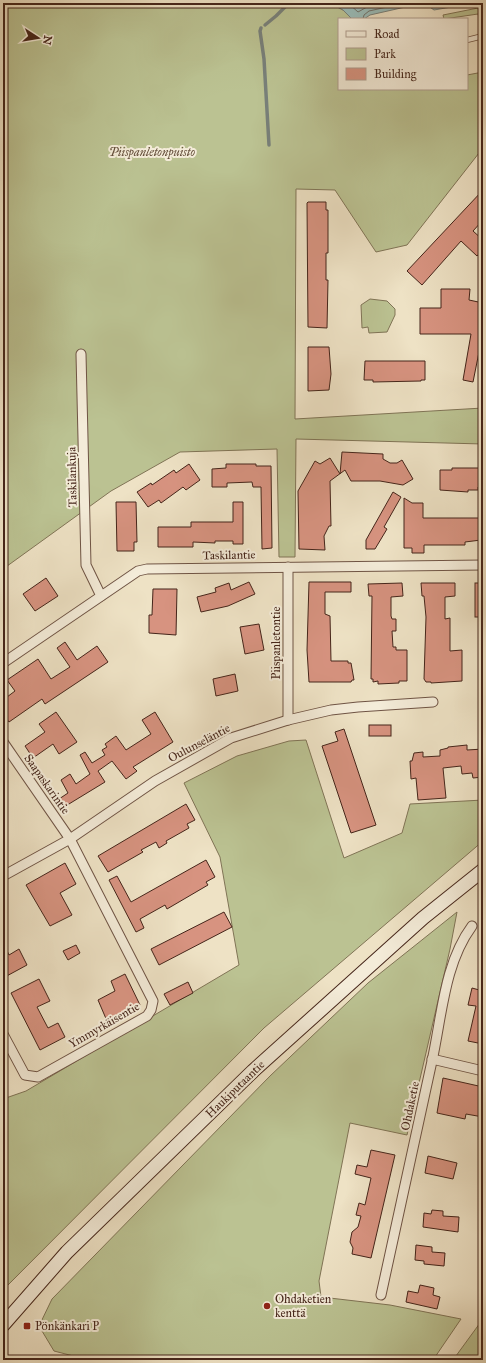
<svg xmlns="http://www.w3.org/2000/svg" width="486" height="1363" font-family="'IM FELL Great Primer',serif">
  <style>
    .green { fill: #bbc292; stroke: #807456 }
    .water { fill: #9abdba; stroke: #78807a }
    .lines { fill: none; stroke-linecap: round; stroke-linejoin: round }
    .shore { stroke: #70716a; stroke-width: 1 }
    .stream { stroke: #78807a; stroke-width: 3.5 }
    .building { fill: #d79380; stroke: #45251a }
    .lane-casing { stroke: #6f5445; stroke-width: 6 }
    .street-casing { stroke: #6f5445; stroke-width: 11 }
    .secondary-casing { stroke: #45251a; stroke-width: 15 }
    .lane { stroke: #f4ecd9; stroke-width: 4.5 }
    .street { stroke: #f4ecd9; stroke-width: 9 }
    .secondary { stroke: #f4ecd9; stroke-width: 13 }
    .poi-dot { fill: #8f2418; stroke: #f4ecd9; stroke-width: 1.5 }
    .labels { text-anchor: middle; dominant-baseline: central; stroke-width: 4; stroke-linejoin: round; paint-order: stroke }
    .park-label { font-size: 12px; font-style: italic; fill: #624c38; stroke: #f4ecd9 }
    .street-label { font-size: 12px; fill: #45251a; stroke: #f4ecd9 }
    .poi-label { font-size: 12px; fill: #45251a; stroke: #f4ecd9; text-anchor: start }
  </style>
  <rect width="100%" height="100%" fill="#eee2c5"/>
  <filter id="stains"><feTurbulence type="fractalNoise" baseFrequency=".005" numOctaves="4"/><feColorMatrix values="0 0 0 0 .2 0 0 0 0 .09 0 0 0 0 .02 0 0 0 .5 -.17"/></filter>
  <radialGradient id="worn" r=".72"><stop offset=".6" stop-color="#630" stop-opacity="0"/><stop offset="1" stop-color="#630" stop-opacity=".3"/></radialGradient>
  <g class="green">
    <polygon points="3,3 330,3 343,10 352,19 339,19 339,89 467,89 467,75 483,72 483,152 479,153 407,245 376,252 335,190 296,189 295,419 483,408 483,444 296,439 295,557 279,557 277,449 180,452 111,491 3,569"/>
    <polygon points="483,7 483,23 480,21 478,14 444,19 443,15"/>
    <polygon points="370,299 387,301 395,309 395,315 387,332 369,333 368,327 362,328 361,305"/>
    <polygon points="306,740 344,858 402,833 410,804 483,800 483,841 264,1028 3,1290 3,1099 26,1091 239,965 220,857 184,783 237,756 289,741"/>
    <polygon points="457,912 450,949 407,1135 350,1123 319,1281 321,1297 390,1305 461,1319 433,1360 112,1360 85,1359 54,1351 39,1326 52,1299 270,1076 368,983"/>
    <polygon points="480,1323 483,1329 482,1360 453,1360"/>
  </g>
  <g class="water">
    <polygon points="330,3 423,3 370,15 364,19 352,19 343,10"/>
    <polygon points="424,3 474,3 434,10"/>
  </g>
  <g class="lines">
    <g class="shore">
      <polyline points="348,3 358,12 367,7 383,3"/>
      <polyline points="363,19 364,15 369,11 405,3"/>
    </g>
    <g class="stream">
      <polyline points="265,25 276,16 289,3"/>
      <polyline points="261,28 260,31 264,59 269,145"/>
    </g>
  </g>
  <g class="building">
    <polygon points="483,190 483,220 473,231 483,240 483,249 477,256 461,241 422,285 407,271"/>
    <polygon points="308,202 326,202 326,210 328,210 328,253 326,253 326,280 328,280 327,328 308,327 307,203"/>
    <polygon points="441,289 470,289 469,300 483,303 483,332 473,382 463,380 471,334 420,334 420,308 441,308"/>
    <polygon points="308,347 329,347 331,374 329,390 308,391"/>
    <polygon points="365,361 425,361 425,380 421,380 421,381 373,382 373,380 364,380"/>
    <polygon points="342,452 383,454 383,459 390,463 397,463 402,460 413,479 403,485 380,481 351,481 345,470 330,481 331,526 329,526 324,536 325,550 299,549 298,491 315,461 320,464 330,458 340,474"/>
    <polygon points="189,464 200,480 186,490 183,487 161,503 159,500 148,507 137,492 151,483 152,485 174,470 176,473"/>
    <polygon points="226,464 256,464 256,466 271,466 272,548 262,549 261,487 253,487 252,482 227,483 227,487 212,487 212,469 226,468"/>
    <polygon points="452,468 483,468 483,487 478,487 478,490 468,490 468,492 440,490 440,470 452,470"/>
    <polygon points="393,492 401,497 384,527 387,529 375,549 366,549 366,540"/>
    <polygon points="404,498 412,503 423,503 423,518 483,518 483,537 481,540 465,542 465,545 424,545 424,553 412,553 412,548 404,548"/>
    <polygon points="116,502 136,502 137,542 134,542 134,551 117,551"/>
    <polygon points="233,502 243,502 243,544 233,544 233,541 215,541 215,543 193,542 193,547 158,547 158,527 191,527 191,522 233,522"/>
    <polygon points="46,578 58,596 35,611 23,594"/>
    <polygon points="249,582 255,594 228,606 201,612 197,597 216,592 215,588 229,583 231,590"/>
    <polygon points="309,582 351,582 351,592 325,592 325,614 330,616 331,661 348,661 348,663 351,663 354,680 352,680 351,682 309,682 307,650"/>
    <polygon points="402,583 403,596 391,597 391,616 392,619 396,619 396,631 392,631 393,647 396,647 396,650 407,650 407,681 399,681 399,683 378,684 378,681 373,682 373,679 371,679 372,596 369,596 368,584"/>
    <polygon points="421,583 455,583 455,596 445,597 445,619 450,618 450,651 462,650 462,681 431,683 431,682 426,682 424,679 426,617 424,596 422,596"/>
    <rect x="475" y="583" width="8" height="34"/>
    <polygon points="153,589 177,589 176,635 149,633 149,615 152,615"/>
    <polygon points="259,624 264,650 245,654 240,627"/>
    <polygon points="65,642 77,660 97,646 108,662 45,704 42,699 9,722 3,714 3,700 15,691 7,680 38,659 51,679 70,667 57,648"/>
    <polygon points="235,674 238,691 216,696 213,679"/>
    <polygon points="56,712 77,742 59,754 53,744 33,758 25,746 45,732 39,724"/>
    <polygon points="155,712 173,742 133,767 137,771 126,779 112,761 98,771 105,782 64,807 59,799 68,793 61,780 70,774 76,784 90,774 80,755 85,752 92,763 105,755 102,750 107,747 105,744 116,736 126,750 151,734 142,720"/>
    <rect x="369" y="725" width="22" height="11"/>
    <polygon points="344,729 376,825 351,833 322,746 338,741 335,732"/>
    <polygon points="467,745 467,750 483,749 483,777 473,778 472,773 462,774 461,766 443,768 446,798 418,800 416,778 411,779 410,761 412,761 414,753 423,752 423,757 440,756 440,750 448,748 448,747"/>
    <polygon points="186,804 195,820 187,824 189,828 166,841 167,843 159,848 156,842 141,850 143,852 108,872 98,856"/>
    <polygon points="206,860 215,877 206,882 208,885 167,909 165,905 140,919 144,928 136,932 109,880 117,876 131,902"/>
    <polygon points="65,863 76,884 60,893 72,915 50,926 26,885"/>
    <polygon points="224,912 232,927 159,965 151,949"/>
    <polygon points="3,942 9,955 19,949 27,965 3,978"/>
    <polygon points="76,945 80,953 68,960 63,951"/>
    <polygon points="125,974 140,1005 107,1021 98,1000 115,991 111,981"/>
    <polygon points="39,979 50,1001 37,1007 48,1028 58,1023 65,1037 40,1050 11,993"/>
    <polygon points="188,982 193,993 170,1005 164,994"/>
    <polygon points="472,988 483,991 483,1044 468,1041 476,1006 468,1005"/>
    <polygon points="443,1078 483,1087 483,1117 466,1114 465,1119 437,1113"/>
    <polygon points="371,1150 395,1155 371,1258 352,1254 353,1248 350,1242 352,1232 358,1227 361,1216 356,1215 359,1203 365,1205 371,1178 355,1174 357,1165 367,1167"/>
    <polygon points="428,1156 457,1163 453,1179 425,1173"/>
    <polygon points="432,1210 443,1211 443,1216 459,1217 458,1232 423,1227 424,1213 431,1214"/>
    <polygon points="416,1245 432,1247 432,1252 445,1253 444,1266 424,1264 424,1261 415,1260"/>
    <polygon points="420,1285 434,1288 433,1295 440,1297 437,1309 406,1302 408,1291 418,1293"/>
  </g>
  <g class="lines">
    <g class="lane-casing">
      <polyline id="lane" points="467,40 483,36"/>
    </g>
    <g class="street-casing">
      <g id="street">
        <polyline points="81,354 86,565 101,596"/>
        <polyline points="3,663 138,571 147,569 483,565"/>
        <polyline points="288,720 288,567"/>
        <polyline points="3,742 70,839 153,1001 151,1010 147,1016 38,1077 25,1075 3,1034"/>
        <polyline points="3,876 70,839 155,781 231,738 288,720 331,710 358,707 433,702"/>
        <polyline points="432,1059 483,1071"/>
        <path d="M 381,1295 C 398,1217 415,1139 432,1061 C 442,1016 444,964 472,926"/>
      </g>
    </g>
    <g class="secondary-casing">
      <polyline id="secondary" points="3,1325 67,1252 253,1071 423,918 483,870"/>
    </g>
    <use href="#lane" class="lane"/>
    <use href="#street" class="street"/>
    <use href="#secondary" class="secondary"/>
  </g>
  <g class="poi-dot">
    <circle cx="267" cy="1306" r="4"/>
    <rect x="23" y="1322" width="8" height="8" rx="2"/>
  </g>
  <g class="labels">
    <g class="park-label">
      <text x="152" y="152">Piispanletonpuisto</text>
    </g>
    <g class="street-label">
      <text transform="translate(72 477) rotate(-91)">Taskilankuja</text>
      <text transform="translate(229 555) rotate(-1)">Taskilantie</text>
      <text transform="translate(276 643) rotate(-90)">Piispanletontie</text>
      <text transform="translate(199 743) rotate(-28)">Oulunseläntie</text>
      <text transform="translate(47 784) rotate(55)">Saapaskarintie</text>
      <text transform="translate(104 1025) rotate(-30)">Ymmyrkäisentie</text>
      <text transform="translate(235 1089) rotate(-44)">Haukiputaantie</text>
      <text transform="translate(410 1106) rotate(-78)">Ohdaketie</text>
    </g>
    <g class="poi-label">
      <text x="275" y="1299">Ohdaketien<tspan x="275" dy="14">kenttä</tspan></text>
      <text x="35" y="1326">Pönkänkari P</text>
    </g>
  </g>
  <rect width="486" height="1363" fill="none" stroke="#eee2c5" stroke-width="16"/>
  <rect x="4" y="4" width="478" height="1355" fill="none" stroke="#45251a" stroke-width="2"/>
  <rect x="8" y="8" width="470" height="1347" fill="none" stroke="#45251a"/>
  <rect x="338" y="18" width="130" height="72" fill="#f4ecd9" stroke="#ae9c8d"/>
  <rect x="346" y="31" width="20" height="6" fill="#f4ecd9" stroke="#ae9c8d"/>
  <text x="374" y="38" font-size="12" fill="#45251a">Road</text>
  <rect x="346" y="48" width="20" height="12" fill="#bbc292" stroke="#ae9c8d"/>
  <text x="374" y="58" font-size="12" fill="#45251a">Park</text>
  <rect x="346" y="68" width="20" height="12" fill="#d79380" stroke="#ae9c8d"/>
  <text x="374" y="78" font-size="12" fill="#45251a">Building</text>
  <g transform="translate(38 38) rotate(102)" stroke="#f4ecd9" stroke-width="3" paint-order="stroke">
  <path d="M0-3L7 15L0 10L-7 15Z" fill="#45251a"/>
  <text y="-6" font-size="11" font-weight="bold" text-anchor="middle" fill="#45251a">N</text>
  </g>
  <rect width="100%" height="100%" filter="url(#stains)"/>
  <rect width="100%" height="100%" fill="url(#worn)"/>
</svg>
